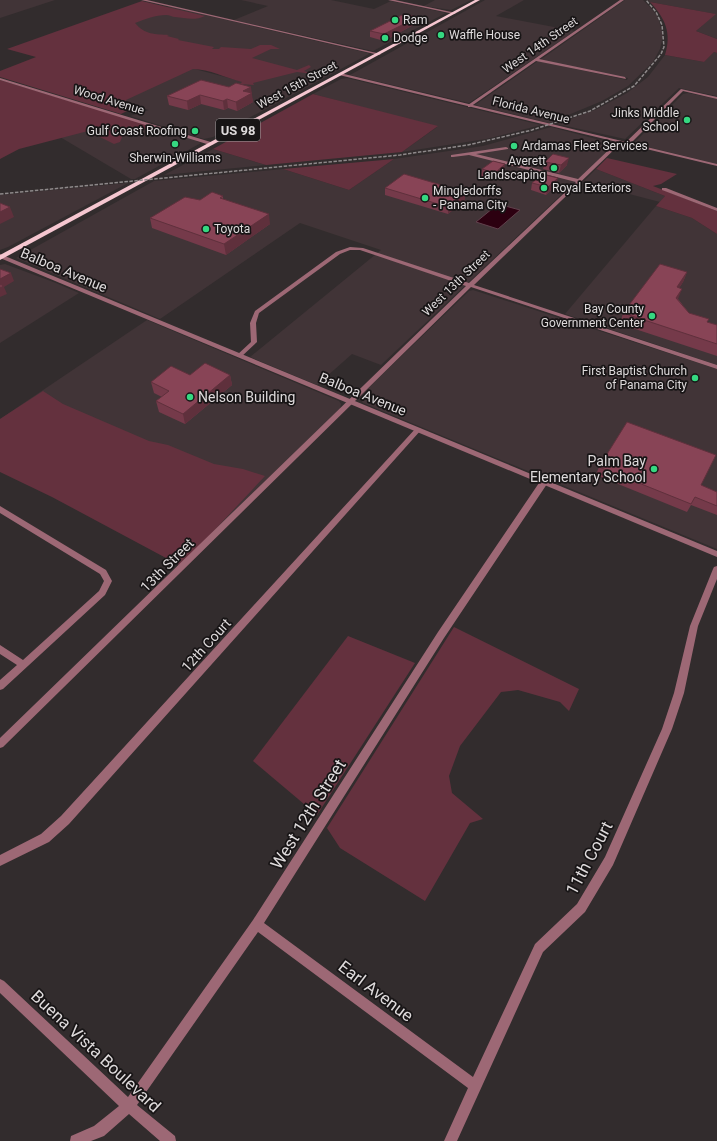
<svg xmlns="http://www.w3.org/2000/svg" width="717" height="1141" font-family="Roboto,sans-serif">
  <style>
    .built { fill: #413437 }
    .green { fill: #64313e }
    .water { fill: #2c0010; stroke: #61414d }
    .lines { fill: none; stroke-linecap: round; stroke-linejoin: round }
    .minor { fill: #9d6875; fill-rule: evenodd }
    .tertiary { fill: #9d6875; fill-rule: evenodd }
    .trunk { fill: #f5c6d0; fill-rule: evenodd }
    .rail { stroke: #8e898a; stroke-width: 1.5; stroke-dasharray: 3.5 1.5; stroke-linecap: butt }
    .wall { fill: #753a4a }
    .shaded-wall { fill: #5f303c }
    .building { fill: #884456; stroke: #5f303c }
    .poi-dot { fill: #35d881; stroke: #181516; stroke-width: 1.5 }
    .labels { text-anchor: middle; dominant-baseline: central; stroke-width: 3.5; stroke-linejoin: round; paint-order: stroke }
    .far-poi-label { font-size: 12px; fill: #dedadb; stroke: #181516; text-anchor: start }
    .far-street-label { font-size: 12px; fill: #dedadb; stroke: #181516 }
    .shield { fill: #181516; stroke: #a39fa0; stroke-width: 1 }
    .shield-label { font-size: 13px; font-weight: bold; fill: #dedadb }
    .street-label { font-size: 14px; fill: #dedadb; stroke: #181516 }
    .poi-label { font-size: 14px; fill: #dedadb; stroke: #181516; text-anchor: start }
    .near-street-label { font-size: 17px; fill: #dedadb; stroke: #181516 }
  </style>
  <rect width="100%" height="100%" fill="#322c2d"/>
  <g class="built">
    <polygon points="0,0 55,0 0,18"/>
    <polygon points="241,0 331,0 374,9 391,1 446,13 373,51 234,20 268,6"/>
    <polygon points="435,0 471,0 451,10 424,6"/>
    <polygon points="485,0 524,0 496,16 575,31 469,103 350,75"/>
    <polygon points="625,0 643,0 650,7 658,17 663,36 660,49 653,62 628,86 602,101 549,123 475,105 538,61 627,80 628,78 540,60"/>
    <polygon points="648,0 717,0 717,39 696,31 715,14 650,2"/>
    <polygon points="171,7 368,53 369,54 213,137 204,139 130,116 149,110 118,101 191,68 248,83 119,27"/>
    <polygon points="714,52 717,53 717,96 679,88 625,139 557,124 597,109 627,93 648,77 665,55 704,62"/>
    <polygon points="347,78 541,125 486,139 402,152 437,127 313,94 341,79"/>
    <polygon points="688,93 717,99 717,164 640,145 635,142 683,94"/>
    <polygon points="124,118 188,137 201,143 135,179 131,179 60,137"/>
    <polygon points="551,127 615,144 381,365 352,354 317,385 250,357 381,250 300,223 160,319 16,258 154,181 283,169 349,190 394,159 483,146"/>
    <polygon points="213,149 266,165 164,175"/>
    <polygon points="596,169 665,196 660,202 583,182"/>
    <polygon points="128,183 8,247 0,250 0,195"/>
    <polygon points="656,206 692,218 717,234 717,365 565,314"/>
    <polygon points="5,264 56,283 79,293 0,343 0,265"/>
    <polygon points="473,290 717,369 717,549 363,403 360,398 362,394 469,291"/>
    <polygon points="147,320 339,401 341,404 340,409 181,566 0,466 0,419"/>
  </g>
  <g class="green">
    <path d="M 142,1 L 205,16 C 195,21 185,18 175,17 C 172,17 170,15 166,15 C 155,15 146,19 135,23 C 145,35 155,34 169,35 L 167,36 L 179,39 L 178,40 L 214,47 L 212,49 L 219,49 L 221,47 L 251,49 L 260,45 L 271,45 L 280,49 L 271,49 L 252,58 L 297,70 L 309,65 L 311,67 L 304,71 L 313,74 L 297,72 L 253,83 L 254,85 L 240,84 L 242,82 C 226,78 209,69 193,69 L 126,100 L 125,102 L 137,106 L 121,114 L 0,77 L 0,71 L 36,57 L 7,49 Z"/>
    <path d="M 650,2 L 716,14 L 696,31 L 717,39 L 717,53 L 714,52 L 704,62 L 665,55 C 672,33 665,18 650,2 Z"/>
    <polygon points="0,80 152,126 122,137 120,142 114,144 88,131 19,149 0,159"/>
    <polygon points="313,94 438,126 402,152 266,165 213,149"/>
    <polygon points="607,158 677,174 661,184 653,186 717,211 717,234 692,218 656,206 665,196 596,169"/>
    <polygon points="394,159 349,190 283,169"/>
    <polygon points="43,391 63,404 149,441 168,445 214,464 243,469 265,476 181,566 52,497 0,472 0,419"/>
    <polygon points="454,627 579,689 569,711 560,702 518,690 501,692 460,746 449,776 452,793 483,819 470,823 425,901 340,848 327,828"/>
    <polygon points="348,636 415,663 317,815 253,761"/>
  </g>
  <polygon class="water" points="498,204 520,210 498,229 476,222"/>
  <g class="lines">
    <g class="minor">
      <polygon points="141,0 147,0 381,54 379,55"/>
      <polygon points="388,0 395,0 456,13 454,14"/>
      <polygon points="620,0 624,0 539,59 625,77 626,79 536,61 470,107 468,107 468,105"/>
      <polygon points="0,78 214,143 214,144 210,145 0,80"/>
      <polygon points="681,89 717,97 717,99 683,91 629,145 625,145 625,143"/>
      <polygon points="618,141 622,142 474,285 717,365 717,369 471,287 3,747 0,748 0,738 466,286 360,250 350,250 340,254 259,313 256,323 257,342 241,357 237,357 237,355 251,342 250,323 255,311 336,252 350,247 363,248 469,283 576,182 469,155 453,157 451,157 451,155 506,147 508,148 508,149 476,154 578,179"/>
      <polygon points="662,188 666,188 717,208 717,211 662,190"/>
      <polygon points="416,428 420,428 421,430 69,824 49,842 0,866 0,855 41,834 61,816"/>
      <polygon points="544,479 547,480 548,482 547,484 444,638 264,923 473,1077 535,944 577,904 605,857 662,729 674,693 690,626 713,569 714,567 717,566 717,579 698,626 684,693 672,729 613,865 585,912 543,952 457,1141 444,1141 468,1088 258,932 137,1105 175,1136 176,1141 160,1141 129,1114 104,1136 91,1141 70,1141 71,1136 94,1126 119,1106 0,993 0,979 4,981 128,1097 253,920 438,632 541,480"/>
      <polygon points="0,506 106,570 112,581 105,595 3,689 0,690 0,680 17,665 0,654 0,645 23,660 99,591 104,581 100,574 0,513"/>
    </g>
    <g class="tertiary">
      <polygon points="340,73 717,164 717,166 339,75"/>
      <polygon points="0,254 717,551 717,557 0,258"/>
    </g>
    <polygon class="trunk" points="475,0 480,0 0,260 0,255"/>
    <polyline class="rail" points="0,194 400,155 468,145 532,130 590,111 634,86 661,54 664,47 662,25 656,12 646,0"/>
  </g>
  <g class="wall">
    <polygon points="418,17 417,23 384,41 370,37 370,31"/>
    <polygon points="251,93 253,102 237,111 228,108 224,110 201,104 188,110 169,105 167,96"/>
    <polygon points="545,162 567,165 559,173 543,169"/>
    <polygon points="482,169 504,171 494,180 481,177"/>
    <polygon points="532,183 556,185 546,195 531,190"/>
    <polygon points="385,188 465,200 448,214 385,195"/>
    <polygon points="223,196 223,199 270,224 226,255 152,228 150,218 200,200"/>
    <polygon points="687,272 683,282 679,288 678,299 689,313 707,322 717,325 717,356 620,324 623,313"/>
    <polygon points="190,375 230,375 232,385 185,424 159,412 156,401 162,397 154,393 151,382"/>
    <polygon points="599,467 701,485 717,492 717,515 691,505 687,512 596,475"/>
  </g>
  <g class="shaded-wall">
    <polygon points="418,17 417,23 384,41 384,34"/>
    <polygon points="251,87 253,102 237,111 236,102 243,91"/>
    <polygon points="200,95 201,104 188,110 187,101"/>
    <polygon points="227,99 228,108 224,110 223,101"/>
    <polygon points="569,158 567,165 559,173 561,165"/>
    <polygon points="505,164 504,171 494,180 495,173"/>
    <polygon points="558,178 556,185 546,195 548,187"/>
    <polygon points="465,192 465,200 448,214 448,207"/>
    <polygon points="10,207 14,217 0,224 0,212"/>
    <polygon points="269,214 270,224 226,255 224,244"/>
    <polygon points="687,272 683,282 673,298 677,287"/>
    <polygon points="11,273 14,281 4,287 7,294 0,297 0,279"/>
    <polygon points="682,289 678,299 676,298"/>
    <polygon points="230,375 232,385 185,424 183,414"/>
  </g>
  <g class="building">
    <polygon points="404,14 418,17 384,34 370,31"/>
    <polygon points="201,80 229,87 236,83 251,87 243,91 252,93 236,102 227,99 223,101 200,95 187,101 167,96"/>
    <polygon points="553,154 569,158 561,165 545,162"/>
    <polygon points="493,161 505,164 495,173 482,169"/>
    <polygon points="404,174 465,192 448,207 385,188"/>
    <polygon points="542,174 558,178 548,187 532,183"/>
    <polygon points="212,192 223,196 220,198 269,214 224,244 150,218 185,197 200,200"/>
    <polygon points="0,203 10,207 0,212"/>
    <polygon points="660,264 687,272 677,287 682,289 676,298 689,313 709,319 707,322 717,325 717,344 623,313"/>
    <polygon points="0,269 11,273 0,279"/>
    <polygon points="0,284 3,286 0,288"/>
    <polygon points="205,363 230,375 183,414 156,401 169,391 151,382 171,366 190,375"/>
    <polygon points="627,422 716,455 701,485 717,492 717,506 695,497 691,504 599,467"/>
  </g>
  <g class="poi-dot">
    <circle cx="395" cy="20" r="4"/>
    <circle cx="441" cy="35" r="4"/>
    <circle cx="385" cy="38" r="4"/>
    <circle cx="687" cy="120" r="4"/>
    <circle cx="195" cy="131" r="4"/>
    <circle cx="175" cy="144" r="4"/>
    <circle cx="514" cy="146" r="4"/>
    <circle cx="554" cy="168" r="4"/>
    <circle cx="544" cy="188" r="4"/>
    <circle cx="425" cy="198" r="4"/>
    <circle cx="206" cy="229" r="4"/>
    <circle cx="652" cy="316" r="4"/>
    <circle cx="695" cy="378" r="4"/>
    <circle cx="190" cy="397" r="4"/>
    <circle cx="654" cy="469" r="4"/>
  </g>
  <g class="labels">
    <g class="far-poi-label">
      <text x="403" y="20">Ram</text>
      <text x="449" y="35">Waffle House</text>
      <text x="393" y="38">Dodge</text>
      <text x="679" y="113" text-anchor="end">Jinks Middle<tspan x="679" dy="14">School</tspan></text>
      <text x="187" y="131" text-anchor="end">Gulf Coast Roofing</text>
      <text x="522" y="146">Ardamas Fleet Services</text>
      <text x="175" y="158" text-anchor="middle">Sherwin-Williams</text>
      <text x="546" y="161" text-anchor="end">Averett<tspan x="546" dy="14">Landscaping</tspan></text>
      <text x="552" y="188">Royal Exteriors</text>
      <text x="433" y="191">Mingledorffs<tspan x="433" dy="14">- Panama City</tspan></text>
      <text x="214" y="229">Toyota</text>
      <text x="644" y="309" text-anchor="end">Bay County<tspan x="644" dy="14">Government Center</tspan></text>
      <text x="687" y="371" text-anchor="end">First Baptist Church<tspan x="687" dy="14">of Panama City</tspan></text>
    </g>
    <g class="far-street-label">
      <text transform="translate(540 45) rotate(-35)">West 14th Street</text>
      <text transform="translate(297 85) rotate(-28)">West 15th Street</text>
      <text transform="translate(109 100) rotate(17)">Wood Avenue</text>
      <text transform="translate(531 110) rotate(14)">Florida Avenue</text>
      <text transform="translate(456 283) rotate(-44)">West 13th Street</text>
    </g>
    <rect class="shield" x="216" y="119" width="44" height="22" rx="3"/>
    <g class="shield-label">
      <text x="238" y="130">US 98</text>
    </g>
    <g class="street-label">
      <text transform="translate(64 270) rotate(23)">Balboa Avenue</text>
      <text transform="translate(363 394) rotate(22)">Balboa Avenue</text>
      <text transform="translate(167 565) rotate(-45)">13th Street</text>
      <text transform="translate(206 645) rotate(-48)">12th Court</text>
    </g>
    <g class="poi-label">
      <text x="198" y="397">Nelson Building</text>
      <text x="646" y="461" text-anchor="end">Palm Bay<tspan x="646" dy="16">Elementary School</tspan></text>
    </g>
    <g class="near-street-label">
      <text transform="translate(308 814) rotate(-58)">West 12th Street</text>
      <text transform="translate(589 858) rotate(-62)">11th Court</text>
      <text transform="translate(376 991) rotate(37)">Earl Avenue</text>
      <text transform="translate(96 1051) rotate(43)">Buena Vista Boulevard</text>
    </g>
  </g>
</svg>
